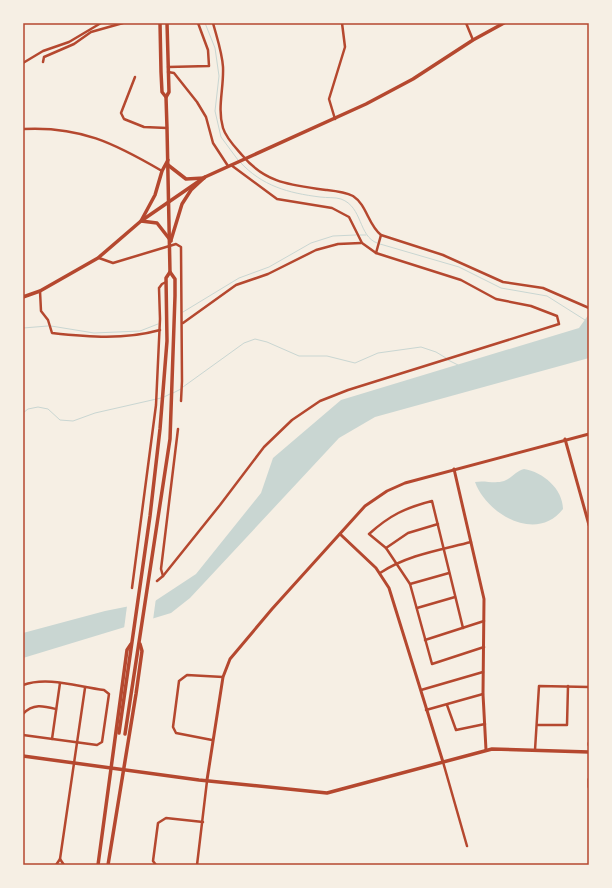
<svg xmlns="http://www.w3.org/2000/svg" width="612" height="888" font-family="Montserrat,sans-serif">
  <style>
    .water { fill: #c9d6d2 }
    .pier { fill: #f6efe4 }
    .lines { fill: none; stroke-linecap: round; stroke-linejoin: round }
    .stream { stroke: #c9d6d2; stroke-width: 1 }
    .minor { stroke: #b5482f; stroke-width: 2.5 }
    .tertiary { stroke: #b5482f; stroke-width: 3 }
    .secondary { stroke: #b5482f; stroke-width: 3.5 }
    .primary { stroke: #b5482f; stroke-width: 3.5 }
    .neatline { fill: none; stroke: #b5482f; stroke-width: 1.5 }
  </style>
  <rect width="100%" height="100%" fill="#f6efe4"/>
  <g class="water">
    <polygon points="589,314 589,358 375,417 339,438 190,598 171,613 23,658 23,633 105,611 155,601 196,574 261,493 273,458 341,400 579,328"/>
    <path d="M 524,469 C 543,472 563,489 563,509 C 537,543 487,515 475,482 C 485,480 494,484 504,481 C 512,478 516,471 524,469 Z"/>
  </g>
  <polygon class="pier" points="156,598 153,620 124,629 127,606"/>
  <g class="lines">
    <g class="stream">
      <polyline points="205,23 215,48 219,76 215,111 221,137 238,160"/>
      <path d="M 240,162 C 262,186 288,193 320,197 C 327,198 335,197 341,199 C 363,207 358,236 377,243"/>
      <polyline points="360,235 366,235"/>
      <polyline points="380,244 459,267 501,288 547,296 585,320"/>
      <polyline points="183,312 239,278 269,267 311,243 333,236 356,235"/>
      <polyline points="51,326 94,333 140,331 158,324"/>
      <polyline points="23,328 48,326"/>
      <polyline points="448,360 458,365"/>
      <polyline points="183,387 244,343 255,339 267,342 299,356 327,356 355,363 378,353 421,347 436,352 446,358"/>
      <polyline points="173,393 181,389"/>
      <polyline points="164,397 170,394"/>
      <polyline points="23,413 28,409 38,407 48,409 60,420 73,421 95,413 161,398"/>
    </g>
    <g class="minor">
      <path d="M 213,23 C 217,38 222,52 223,67 C 224,88 217,108 223,128 C 226,138 235,147 242,155 C 266,184 292,185 326,190 C 335,191 345,192 353,196 C 367,205 368,225 381,235 L 443,255 L 503,282 L 543,288 L 589,308"/>
      <polyline points="466,23 473,40"/>
      <polyline points="43,62 44,57 74,44 91,32 123,23"/>
      <polyline points="23,63 43,51 69,42 101,23"/>
      <polyline points="168,67 209,66 208,50 198,23"/>
      <polyline points="168,72 174,73 197,102 206,117 213,143 228,166"/>
      <polyline points="135,77 121,113 124,119 144,127 167,128"/>
      <polyline points="335,119 329,99 345,47 342,23"/>
      <path d="M 23,129 C 80,126 114,143 162,171"/>
      <polyline points="376,253 381,235"/>
      <polyline points="99,258 113,263 176,244 181,247 182,381 181,401"/>
      <path d="M 40,291 L 41,311 L 48,320 L 52,333 C 89,337 124,340 160,330"/>
      <polyline points="183,323 236,285 268,274 316,250 338,244 361,243"/>
      <polyline points="386,548 408,533 438,524"/>
      <path d="M 380,573 C 407,555 440,550 471,542"/>
      <polyline points="163,576 161,569 178,429"/>
      <polyline points="157,581 163,576 220,505 264,447 292,420 320,401 348,390 559,324 557,316 531,306 496,299 461,280 376,253 362,243 349,217 332,208 277,199 231,165"/>
      <polyline points="410,584 449,573"/>
      <polyline points="132,588 156,405 160,319 159,288 162,284 166,282"/>
      <polyline points="417,608 455,597"/>
      <path d="M 463,628 L 432,501 C 405,508 390,515 369,534 L 386,548 L 410,584 L 432,664 L 484,647"/>
      <polyline points="425,640 484,621"/>
      <path d="M 23,685 C 48,676 78,687 104,690 L 109,694 L 102,742 L 97,745 L 23,735"/>
      <polyline points="421,690 483,672"/>
      <polyline points="447,705 456,730 485,724"/>
      <polyline points="426,710 483,694"/>
      <path d="M 23,714 C 33,703 44,706 56,709"/>
      <polyline points="538,725 567,725 568,686"/>
      <polyline points="52,739 60,683"/>
      <polyline points="212,740 176,733 173,727 179,681 187,675 223,677"/>
      <polyline points="535,750 539,686 589,687"/>
      <polyline points="443,762 467,846"/>
      <polyline points="60,859 64,865"/>
      <polyline points="56,865 60,859 85,688"/>
      <polyline points="156,865 153,861 158,823 166,818 203,822"/>
      <polyline points="197,865 207,781"/>
    </g>
    <g class="tertiary">
      <polyline points="565,439 589,525"/>
      <polyline points="454,469 484,599 483,694 486,750"/>
      <polyline points="340,534 376,568 389,588 443,762"/>
      <polyline points="589,743 589,745"/>
      <polyline points="589,779 589,787"/>
      <polyline points="207,780 223,677 230,659 272,609 365,506 387,491 405,483 589,434"/>
    </g>
    <g class="secondary">
      <polyline points="23,297 40,291 98,258 141,221 205,177 366,104 413,79 473,40 504,23"/>
      <polyline points="23,756 199,780 327,793 492,749 589,752"/>
    </g>
    <g class="primary">
      <polyline points="166,97 169,92 167,23"/>
      <polyline points="168,160 162,171 155,195 141,221 157,223 171,241"/>
      <polyline points="168,165 186,179 204,178"/>
      <polyline points="171,240 182,204 191,190 205,177"/>
      <polyline points="119,733 150,516 160,429 167,341 166,278 170,272"/>
      <polyline points="125,734 170,439 175,296 175,279 170,272 167,128 166,97 162,92 161,72 160,23"/>
      <polyline points="98,865 127,650 131,644"/>
      <polyline points="108,865 136,694 142,651 140,644"/>
    </g>
  </g>
  <rect width="612" height="888" fill="none" stroke="#f6efe4" stroke-width="48"/>
  <rect x="24" y="24" width="564" height="840" class="neatline"/>
</svg>
